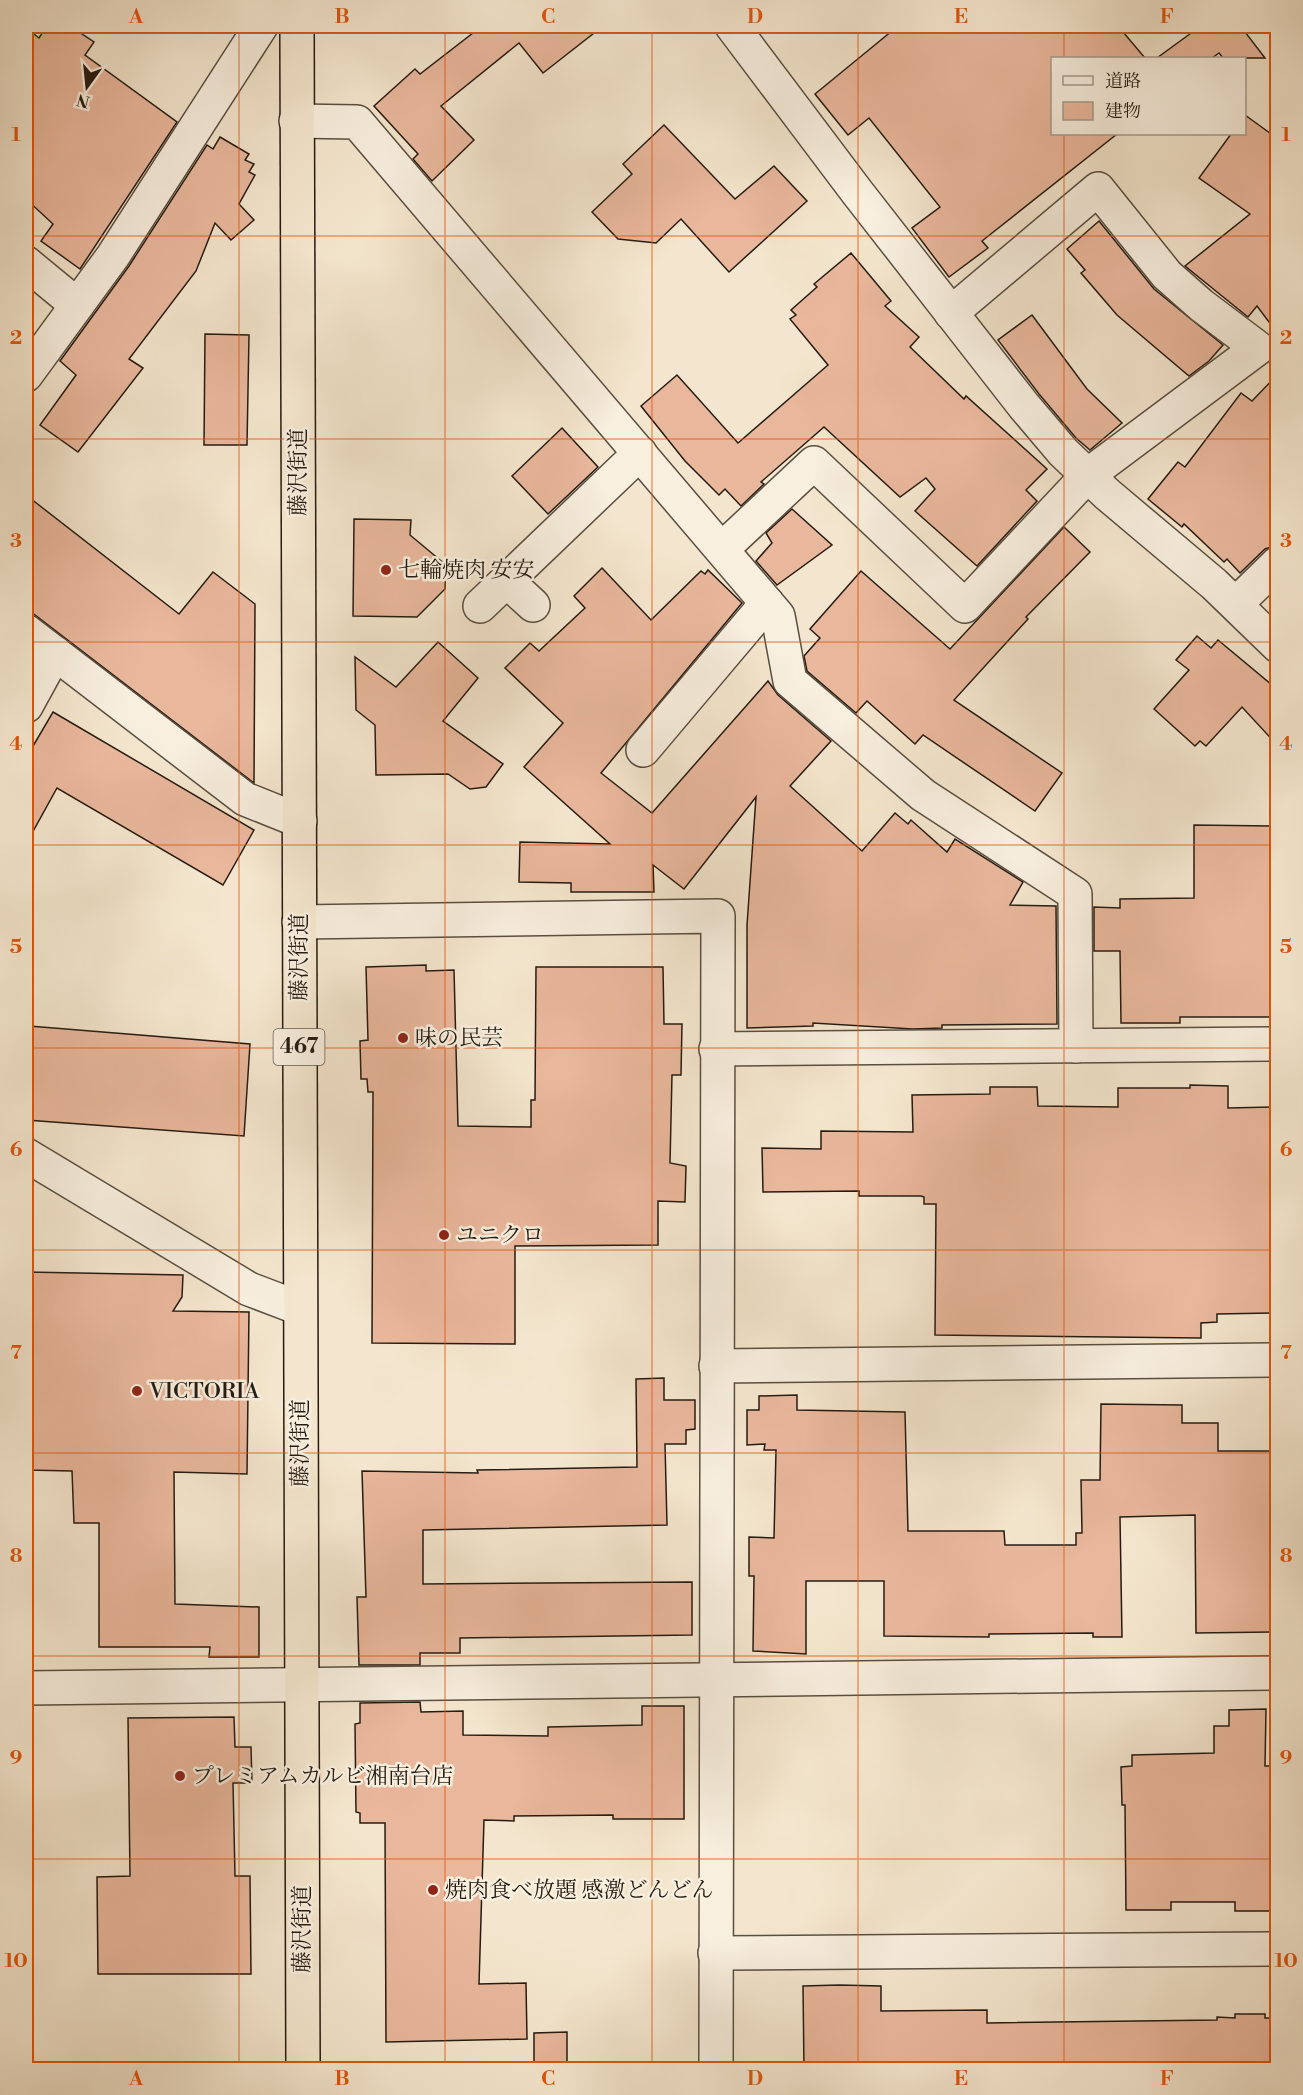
<svg xmlns="http://www.w3.org/2000/svg" width="1303" height="2095" font-family="'Libre Bodoni','Noto Serif JP',serif">
  <style>
    .building { fill: #e9b79c; stroke: #251b11; stroke-width: 1.5 }
    .lines { fill: none; stroke-linecap: round; stroke-linejoin: round }
    .minor-casing { stroke: #594e40; stroke-width: 36 }
    .trunk-casing { stroke: #251b11; stroke-width: 36 }
    .minor { stroke: #f8efdf; stroke-width: 33 }
    .trunk { stroke: #f4e6ce; stroke-width: 33 }
    .grid { fill: none; stroke: #de560c; stroke-width: 1.5; stroke-opacity: 0.55 }
    .poi-dot { fill: #8f2418; stroke: #f8efdf; stroke-width: 2 }
    .labels { text-anchor: middle; dominant-baseline: central; stroke-width: 5; stroke-linejoin: round; paint-order: stroke }
    .shield { fill: #f8efdf; stroke: #645b4f; stroke-width: 1.5 }
    .shield-label { font-size: 21px; font-weight: bold; fill: #251b11 }
    .street-label { font-size: 22px; fill: #251b11; stroke: #f8efdf }
    .poi-label { font-size: 22px; fill: #251b11; stroke: #f8efdf; text-anchor: start }
    .neatline { fill: none; stroke: #de560c; stroke-width: 2 }
    .grid-label { font-size: 20px; text-anchor: middle; font-weight: bold; fill: #de560c }
  </style>
  <rect width="100%" height="100%" fill="#f4e6ce"/>
  <filter id="stains"><feTurbulence type="fractalNoise" baseFrequency=".00333" numOctaves="4"/><feColorMatrix values="0 0 0 0 .2 0 0 0 0 .09 0 0 0 0 .02 0 0 0 .5 -.17"/></filter>
  <radialGradient id="worn" r=".72"><stop offset=".6" stop-color="#630" stop-opacity="0"/><stop offset="1" stop-color="#630" stop-opacity=".3"/></radialGradient>
  <g class="building">
    <polygon points="47,26 70,26 94,42 85,55 177,122 80,269 41,241 53,224 26,199 26,28 39,38"/>
    <polygon points="482,26 603,26 543,73 519,43 441,106 474,140 432,181 413,159 418,154 374,106 415,69 420,74"/>
    <polygon points="898,26 1118,26 1145,58 1053,58 1053,134 1117,134 982,241 988,248 949,277 912,228 940,207 869,118 848,135 815,94"/>
    <polygon points="1196,26 1253,26 1245,32 1265,58 1223,58 1219,53 1212,58 1157,58 1198,28"/>
    <polygon points="1245,115 1278,139 1278,334 1257,306 1248,317 1185,266 1250,214 1199,178 1231,134 1245,134"/>
    <polygon points="664,125 735,199 774,166 807,201 729,272 681,219 656,243 618,239 592,212 632,174 623,164"/>
    <polygon points="220,137 249,154 245,160 254,164 249,172 255,175 239,204 254,220 231,240 215,223 196,271 129,359 143,368 78,452 40,425 76,375 60,361 129,266 207,145 213,149"/>
    <polygon points="1099,221 1154,289 1223,345 1209,361 1189,376 1117,315 1081,273 1085,270 1067,249"/>
    <polygon points="851,253 891,301 885,306 919,337 910,347 964,399 966,396 1047,469 1026,490 1037,501 977,566 915,511 935,489 926,478 900,497 824,427 761,482 764,484 741,506 725,489 719,495 685,461 641,406 677,375 738,443 828,365 790,319 796,315 791,310 817,287 814,284"/>
    <polygon points="1032,315 1087,389 1122,423 1090,450 1076,438 1039,394 998,340"/>
    <polygon points="205,334 249,335 247,445 204,445"/>
    <polygon points="1278,374 1278,545 1265,549 1240,573 1227,559 1224,562 1184,524 1182,527 1148,499 1178,462 1185,467 1241,393 1252,401"/>
    <polygon points="562,428 598,467 548,514 512,476"/>
    <polygon points="26,495 179,614 213,572 255,604 254,783 26,608"/>
    <polygon points="792,509 832,545 777,585 756,561 772,543 766,533"/>
    <polygon points="354,519 411,520 410,535 446,565 445,589 417,617 353,616"/>
    <polygon points="1064,527 1090,552 1026,617 1028,619 954,700 1062,773 1035,811 923,735 915,744 867,701 856,713 807,671 804,656 820,638 810,629 861,571 950,649"/>
    <polygon points="602,568 651,620 701,571 705,574 708,570 742,603 601,773 652,813 768,681 778,695 831,741 790,786 862,851 895,813 908,824 911,820 947,852 955,839 1023,882 1010,905 1056,906 1057,1024 942,1025 942,1028 913,1029 813,1023 813,1026 747,1028 747,925 756,797 684,889 653,865 654,892 571,892 571,883 519,882 520,842 610,844 524,767 563,723 505,668 530,643 539,651 585,608 574,596"/>
    <polygon points="1197,636 1211,648 1218,640 1278,690 1278,746 1242,707 1206,746 1200,741 1195,746 1154,709 1189,670 1176,660"/>
    <polygon points="438,642 478,678 443,721 503,764 486,787 470,789 448,774 376,775 375,725 356,710 355,657 396,687"/>
    <polygon points="53,712 254,830 223,885 57,788 26,844 26,758"/>
    <polygon points="1194,825 1278,826 1278,1017 1180,1017 1180,1023 1121,1023 1120,951 1094,951 1094,907 1120,908 1120,899 1194,898"/>
    <polygon points="426,965 426,971 454,970 458,1126 531,1127 531,1100 535,1100 536,967 663,967 664,1024 682,1024 681,1075 672,1075 670,1163 686,1166 685,1202 658,1201 658,1245 515,1246 515,1344 372,1343 373,1092 368,1092 367,1079 361,1079 360,1041 368,1040 366,967"/>
    <polygon points="29,1026 250,1044 244,1136 26,1120"/>
    <polygon points="1190,1085 1228,1086 1228,1108 1278,1107 1278,1313 1217,1314 1217,1322 1201,1323 1201,1338 935,1335 936,1204 924,1204 924,1197 921,1196 859,1196 859,1191 763,1192 762,1148 821,1149 821,1131 913,1132 912,1095 990,1094 990,1087 1037,1087 1038,1106 1118,1107 1118,1088 1190,1088"/>
    <polygon points="26,1272 183,1275 182,1297 173,1311 249,1312 247,1474 174,1472 175,1604 259,1607 259,1657 209,1657 210,1647 99,1647 99,1523 74,1523 72,1471 26,1470"/>
    <polygon points="664,1378 664,1400 695,1400 695,1429 686,1430 686,1444 665,1444 667,1525 423,1530 423,1584 692,1582 692,1635 460,1638 460,1653 420,1653 420,1665 359,1665 357,1597 366,1597 362,1471 478,1473 477,1470 637,1467 636,1379"/>
    <polygon points="797,1395 797,1410 905,1412 908,1531 1004,1531 1005,1545 1076,1545 1076,1533 1082,1533 1081,1480 1100,1480 1101,1404 1182,1405 1182,1423 1218,1423 1218,1451 1278,1451 1278,1632 1196,1633 1195,1515 1120,1517 1122,1637 1093,1637 1093,1633 989,1634 989,1637 884,1636 884,1581 806,1581 806,1654 753,1651 754,1576 749,1576 749,1537 774,1538 776,1450 764,1450 765,1444 747,1445 747,1410 759,1410 759,1396"/>
    <polygon points="420,1702 421,1712 463,1711 463,1735 548,1736 548,1727 642,1725 642,1706 684,1706 684,1819 613,1819 613,1815 514,1816 514,1821 484,1820 479,1984 526,1983 527,2039 386,2042 385,1823 360,1823 360,1813 356,1812 355,1724 360,1723 360,1703"/>
    <polygon points="1266,1709 1265,1766 1278,1766 1278,1911 1235,1911 1235,1902 1171,1902 1171,1910 1126,1910 1125,1805 1122,1805 1121,1767 1132,1766 1132,1755 1214,1753 1214,1726 1229,1726 1229,1710"/>
    <polygon points="234,1717 235,1747 251,1747 252,1783 233,1783 235,1876 250,1876 251,1974 98,1974 97,1877 130,1876 128,1718"/>
    <polygon points="839,1985 881,1986 881,2011 987,2010 987,2023 1217,2020 1217,2017 1235,2018 1235,2014 1265,2014 1265,2018 1275,2018 1274,2070 1007,2070 1007,2064 875,2064 875,2070 804,2070 803,1986"/>
    <polygon points="567,2032 567,2070 534,2070 534,2033"/>
  </g>
  <g class="lines">
    <g class="minor-casing">
      <g id="minor">
        <polyline points="732,26 857,192 1024,406 1063,452 1107,494 1214,584 1278,646"/>
        <polyline points="296,121 357,122 778,616 790,681 923,795 1075,894 1076,1046"/>
        <polyline points="26,263 77,305"/>
        <polyline points="26,375 113,256 261,26"/>
        <polyline points="722,549 814,463 965,606 1088,475 1258,348 1201,305 1167,275 1098,189 951,313"/>
        <polyline points="507,581 533,605"/>
        <polyline points="1236,604 1278,563"/>
        <polyline points="480,606 640,453"/>
        <polyline points="26,631 245,799 300,821"/>
        <polyline points="26,706 55,653"/>
        <polyline points="643,750 767,603"/>
        <polyline points="299,922 718,916 716,2070"/>
        <polyline points="716,1049 1278,1044"/>
        <polyline points="26,1155 249,1289 299,1308"/>
        <polyline points="716,1366 1278,1360"/>
        <polyline points="26,1688 1278,1673"/>
        <polyline points="715,1953 1278,1949"/>
      </g>
    </g>
    <g class="trunk-casing">
      <polyline id="trunk" points="297,26 303,2070"/>
    </g>
    <use href="#minor" class="minor"/>
    <use href="#trunk" class="trunk"/>
  </g>
  <path class="grid" d="M 239,26 L 239,2070M 445,26 L 445,2070M 652,26 L 652,2070M 858,26 L 858,2070M 1064,26 L 1064,58M 1064,134 L 1064,2070M 26,236 L 1278,236M 26,439 L 1278,439M 26,642 L 1278,642M 26,845 L 1278,845M 26,1048 L 1278,1048M 26,1250 L 1278,1250M 26,1453 L 1278,1453M 26,1656 L 1278,1656M 26,1859 L 1278,1859"/>
  <g class="poi-dot">
    <circle cx="386" cy="570" r="6"/>
    <circle cx="403" cy="1038" r="6"/>
    <circle cx="444" cy="1235" r="6"/>
    <circle cx="137" cy="1391" r="6"/>
    <circle cx="180" cy="1776" r="6"/>
    <circle cx="433" cy="1890" r="6"/>
  </g>
  <g class="labels">
    <rect class="shield" x="273.5" y="1029" width="51" height="36" rx="4.5"/>
    <g class="shield-label">
      <text x="299" y="1047">467</text>
    </g>
    <g class="street-label">
      <text transform="translate(298 472) rotate(-90)">藤沢街道</text>
      <text transform="translate(299 957) rotate(-90)">藤沢街道</text>
      <text transform="translate(300 1443) rotate(-90)">藤沢街道</text>
      <text transform="translate(302 1929) rotate(-90)">藤沢街道</text>
    </g>
    <g class="poi-label">
      <text x="398" y="570">七輪焼肉 安安</text>
      <text x="415" y="1038">味の民芸</text>
      <text x="456" y="1235">ユニクロ</text>
      <text x="149" y="1391">VICTORIA</text>
      <text x="192" y="1776">プレミアムカルビ湘南台店</text>
      <text x="445" y="1890">焼肉食べ放題 感激どんどん</text>
    </g>
  </g>
  <rect width="1303" height="2095" fill="none" stroke="#f4e6ce" stroke-width="66"/>
  <rect x="1051" y="57" width="195" height="78" fill="#f8efdf" stroke="#a49a8d" stroke-width="1.5"/>
  <rect x="1063" y="76" width="30" height="9" fill="#f8efdf" stroke="#a49a8d" stroke-width="1.5"/>
  <text x="1105" y="87" font-size="18" fill="#251b11">道路</text>
  <rect x="1063" y="102" width="30" height="18" fill="#e9b79c" stroke="#a49a8d" stroke-width="1.5"/>
  <text x="1105" y="117" font-size="18" fill="#251b11">建物</text>
  <g transform="translate(87 87) rotate(195)" stroke="#f8efdf" stroke-width="4.5" paint-order="stroke">
  <path d="M0-4.5L10 22L0 15L-10 22Z" fill="#251b11"/>
  <text y="-9" font-size="16" font-weight="bold" text-anchor="middle" fill="#251b11">N</text>
  </g>
  <rect x="33" y="33" width="1237" height="2029" class="neatline"/>
  <g class="grid-label">
    <text x="136" y="23">A</text>
    <text x="342" y="23">B</text>
    <text x="548" y="23">C</text>
    <text x="755" y="23">D</text>
    <text x="961" y="23">E</text>
    <text x="1167" y="23">F</text>
    <text x="16" y="141">1</text>
    <text x="1286" y="141">1</text>
    <text x="16" y="344">2</text>
    <text x="1286" y="344">2</text>
    <text x="16" y="547">3</text>
    <text x="1286" y="547">3</text>
    <text x="16" y="750">4</text>
    <text x="1286" y="750">4</text>
    <text x="16" y="953">5</text>
    <text x="1286" y="953">5</text>
    <text x="16" y="1156">6</text>
    <text x="1286" y="1156">6</text>
    <text x="16" y="1359">7</text>
    <text x="1286" y="1359">7</text>
    <text x="16" y="1562">8</text>
    <text x="1286" y="1562">8</text>
    <text x="16" y="1764">9</text>
    <text x="1286" y="1764">9</text>
    <text x="16" y="1967">10</text>
    <text x="1286" y="1967">10</text>
    <text x="136" y="2085">A</text>
    <text x="342" y="2085">B</text>
    <text x="548" y="2085">C</text>
    <text x="755" y="2085">D</text>
    <text x="961" y="2085">E</text>
    <text x="1167" y="2085">F</text>
  </g>
  <rect width="100%" height="100%" filter="url(#stains)"/>
  <rect width="100%" height="100%" fill="url(#worn)"/>
</svg>
